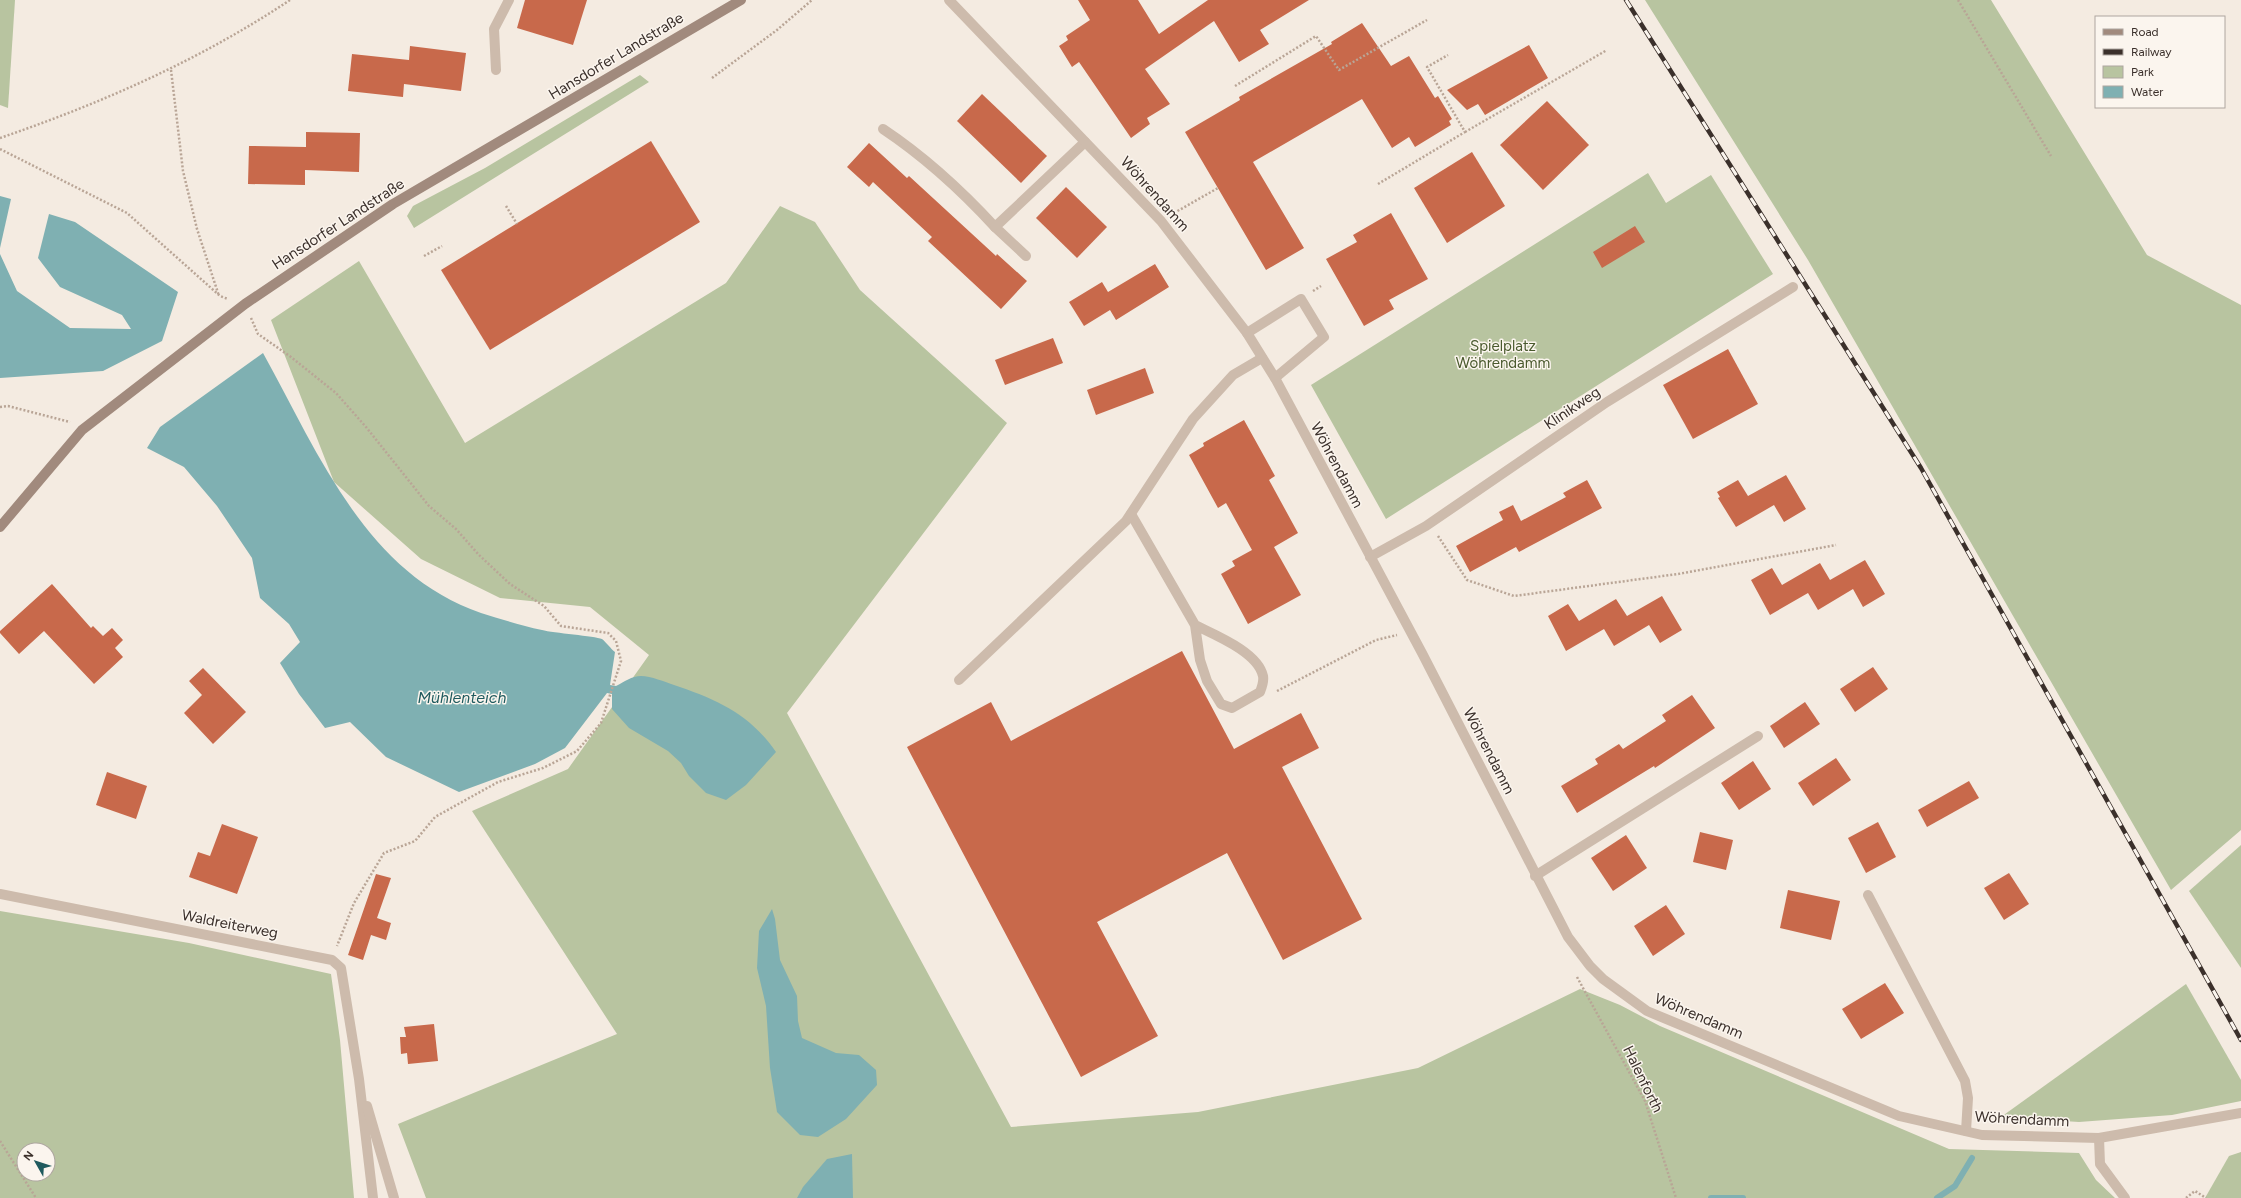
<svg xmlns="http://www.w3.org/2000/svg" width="2241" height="1198" font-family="Figtree,sans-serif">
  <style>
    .green { fill: #b8c4a0; fill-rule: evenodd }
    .water { fill: #7fb0b2 }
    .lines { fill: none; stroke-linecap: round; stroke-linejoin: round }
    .stream { stroke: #7fb0b2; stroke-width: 6 }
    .building { fill: #c8694b }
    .path { stroke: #b9a596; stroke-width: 2.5; stroke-dasharray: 2 2; stroke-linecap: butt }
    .service { stroke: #cdbbac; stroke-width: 10 }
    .minor { stroke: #cdbbac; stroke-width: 10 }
    .secondary { stroke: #a18a7d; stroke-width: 10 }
    .rail-casing { stroke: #3b302b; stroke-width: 4.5 }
    .rail { stroke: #fbf5ee; stroke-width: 3; stroke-dasharray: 9; stroke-linecap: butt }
    .labels { text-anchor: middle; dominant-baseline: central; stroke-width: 3; stroke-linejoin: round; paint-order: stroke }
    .street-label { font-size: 15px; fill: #3b302b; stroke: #fbf5ee }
    .park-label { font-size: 15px; fill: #4a5a2e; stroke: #fbf5ee }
    .water-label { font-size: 16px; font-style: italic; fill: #1f5a5e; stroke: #fbf5ee }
  </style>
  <rect width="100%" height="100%" fill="#f4ebe1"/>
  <g class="green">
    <polygon points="0,0 15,0 8,108 0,105"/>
    <polygon points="1645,0 1991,0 2147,255 2241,305 2241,830 2171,890 1808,260"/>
    <polygon points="640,75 649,82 414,228 407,216 413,206 485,168"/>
    <polygon points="1648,173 1666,203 1711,175 1773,274 1386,519 1311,385"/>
    <polygon points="780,206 815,222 860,290 1007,423 787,713 1011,1127 1198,1112 1418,1068 1580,989 1620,1005 1660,1026 1949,1149 2079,1153 2096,1180 2115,1198 426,1198 398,1124 617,1034 472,811 568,769 649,655 590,607 500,598 421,559 334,482 271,320 359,261 465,443 726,283"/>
    <polygon points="2241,845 2241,968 2189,891"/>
    <path d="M 0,911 L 189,943 L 331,974 L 340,1040 L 354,1198 L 0,1198 ZM 24,1150 L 48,1150 L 48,1174 L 24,1174 Z"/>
    <polygon points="2186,984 2241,1080 2241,1101 2172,1115 2079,1122 2001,1117"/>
    <polygon points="2241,1152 2241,1198 2205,1198 2229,1156"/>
  </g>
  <g class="water">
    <polygon points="0,196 11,199 0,248"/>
    <polygon points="49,214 75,222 178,292 162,341 103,371 0,378 0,254 17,291 70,328 131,329 122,315 60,287 38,258"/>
    <path d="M 263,353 C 318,452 365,573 481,613 C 501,619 522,626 542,630 C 553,633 595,636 602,639 C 606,642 611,649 615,652 L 610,685 L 616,686 C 624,682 632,676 641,676 C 651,676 665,682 674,685 C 716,699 750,714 776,752 L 746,785 L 726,800 L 706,793 L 689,776 L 681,763 L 668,751 L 629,728 L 612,709 L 612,694 L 607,693 L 565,748 L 535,764 L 459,792 L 386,757 L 350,722 L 325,728 L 299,694 L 280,663 L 300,642 L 289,624 L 260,598 L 252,558 L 217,506 L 184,467 L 147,448 L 160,427 Z"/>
    <polygon points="772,909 775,919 780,960 797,996 798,1021 802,1038 836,1053 859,1055 876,1070 877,1085 846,1119 818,1137 800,1135 777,1112 770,1068 766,1006 757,968 759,931"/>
    <polygon points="852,1154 853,1198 797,1198 803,1187 827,1159"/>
  </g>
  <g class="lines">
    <g class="stream">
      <polyline points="1711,1198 1743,1198"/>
      <polyline points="1937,1198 1955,1186 1972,1158"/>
    </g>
  </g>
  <g class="building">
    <polygon points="525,0 587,0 573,45 517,28"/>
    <polygon points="1078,0 1138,0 1159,34 1208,0 1309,0 1260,30 1269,44 1239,62 1214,21 1145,69 1170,104 1147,118 1150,124 1131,138 1079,62 1072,67 1059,46 1068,40 1066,36 1090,20"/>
    <polygon points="1362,23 1391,66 1409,56 1435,98 1438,96 1452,119 1449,121 1451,125 1415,147 1409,137 1392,148 1362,99 1253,162 1304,248 1266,270 1185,132 1240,100 1239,97 1332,44 1331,42"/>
    <polygon points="1529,45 1548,78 1485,115 1478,104 1467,110 1447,90"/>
    <polygon points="410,46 466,53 461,91 404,84 403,97 348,91 352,54 409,60"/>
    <polygon points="982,94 1047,156 1021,183 957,121"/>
    <polygon points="1547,101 1589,145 1543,190 1500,145"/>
    <polygon points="306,132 360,133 359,172 305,170 305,185 248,184 249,146 306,147"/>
    <polygon points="651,141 700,222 490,350 441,270"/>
    <polygon points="869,143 907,178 909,176 996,256 997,254 1027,281 1001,309 928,241 932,237 873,182 869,187 847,167"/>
    <polygon points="1472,152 1505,206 1447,243 1414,188"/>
    <polygon points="1066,187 1107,227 1077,258 1036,218"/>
    <polygon points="1391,213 1428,279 1389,300 1394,309 1364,326 1326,259 1357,242 1353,235"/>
    <polygon points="1635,226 1645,242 1602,268 1593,252"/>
    <polygon points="1155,264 1169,287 1116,320 1110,310 1084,326 1069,302 1102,282 1108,292"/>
    <polygon points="1053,338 1063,363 1005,385 995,360"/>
    <polygon points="1728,349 1758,404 1693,439 1663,385"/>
    <polygon points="1145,368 1154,393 1096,415 1087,390"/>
    <polygon points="1244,420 1275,476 1269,480 1298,533 1274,547 1301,595 1248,624 1221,574 1235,566 1232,561 1252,550 1226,503 1218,508 1189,455 1204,446 1203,443"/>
    <polygon points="1786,475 1806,509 1784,522 1774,505 1736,527 1718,498 1720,497 1717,492 1738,480 1748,496"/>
    <polygon points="1587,480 1602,508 1519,552 1516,547 1470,572 1456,546 1503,520 1499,512 1513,505 1521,521 1566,497 1563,493"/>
    <polygon points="1865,560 1885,594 1863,607 1853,589 1818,610 1808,593 1770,615 1751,580 1772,568 1782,585 1820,563 1830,580"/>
    <polygon points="52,584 91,628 93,626 103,636 112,628 123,640 115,648 123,657 94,684 44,631 19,654 0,633 0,631"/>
    <polygon points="1662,596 1682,630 1660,643 1649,625 1614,646 1604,629 1566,651 1548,616 1568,604 1579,621 1616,599 1627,616"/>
    <polygon points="1182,651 1234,749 1301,713 1319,748 1282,767 1362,919 1283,960 1227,853 1097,922 1158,1036 1081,1077 907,747 991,702 1011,741"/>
    <polygon points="1873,667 1888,689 1855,712 1840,689"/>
    <polygon points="203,668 246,712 213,744 184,713 202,695 189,681"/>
    <polygon points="1692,695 1715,728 1655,768 1654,766 1577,813 1561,786 1598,764 1595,759 1619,744 1623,749 1666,721 1662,715"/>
    <polygon points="1805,702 1820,724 1784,748 1770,726"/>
    <polygon points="1836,758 1851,780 1813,806 1798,783"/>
    <polygon points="1753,761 1771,789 1739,810 1721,783"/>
    <polygon points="107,772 147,786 136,819 96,805"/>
    <polygon points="1969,781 1979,798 1927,827 1918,810"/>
    <polygon points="1878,822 1896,857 1866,873 1848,838"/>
    <polygon points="222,824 258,837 237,894 189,877 198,852 210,856"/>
    <polygon points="1700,832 1733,840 1726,870 1693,862"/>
    <polygon points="1626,835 1647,868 1613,891 1591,858"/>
    <polygon points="2009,873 2029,904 2004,920 1984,888"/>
    <polygon points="376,874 391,878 377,918 391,923 386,940 371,935 363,960 348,955"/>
    <polygon points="1788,890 1840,901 1831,940 1780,928"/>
    <polygon points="1666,905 1685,934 1653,956 1634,926"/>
    <polygon points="1885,983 1904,1013 1861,1039 1842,1009"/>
    <polygon points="434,1024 438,1061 408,1064 407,1053 401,1054 400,1037 406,1037 404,1027"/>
  </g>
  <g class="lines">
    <g class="path">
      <polyline points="1958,0 2051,156"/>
      <polyline points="171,70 183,171 197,229 219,296"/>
      <polyline points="712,78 777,30 812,0"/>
      <polyline points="1235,86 1316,36 1339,70 1427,20"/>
      <polyline points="1465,132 1607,50"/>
      <path d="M 0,138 C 102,103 200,60 290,0"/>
      <polyline points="0,149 127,213 220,296 228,299"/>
      <polyline points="1378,184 1465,132 1427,67 1448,55"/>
      <polyline points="506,206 517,224"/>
      <polyline points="1174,213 1218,188"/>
      <polyline points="424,256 442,246"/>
      <polyline points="1313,291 1321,286"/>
      <polyline points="251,318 258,334 291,357 336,393 366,427 429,506 456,529 479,555 510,584 544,606 561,626 608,633 616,641 621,661 601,723 577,751 543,768 498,782 435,817 415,841 384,853 354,903 337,946"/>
      <polyline points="0,407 8,406 70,422"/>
      <polyline points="1438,536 1467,580 1514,596 1678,574 1836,545"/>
      <polyline points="1277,691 1376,640 1397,635"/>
      <polyline points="1577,977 1645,1101 1676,1198"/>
      <polyline points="0,1141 36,1198"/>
      <polyline points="2186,1198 2195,1191 2206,1198"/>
    </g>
    <g class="service">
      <path d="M 883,129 C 925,157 961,190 995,227"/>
      <polyline points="1026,256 995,227 1085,142"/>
      <polyline points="1247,333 1301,299 1324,337 1275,378"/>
      <path d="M 1131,514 L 1195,625 L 1200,660 L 1207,681 L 1221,704 L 1232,708 L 1260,692 C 1262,687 1264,681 1263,676 C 1258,652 1215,635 1195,625"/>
      <polyline points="959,680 1126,521 1193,419 1233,375 1262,358"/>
      <polyline points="1535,876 1758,736"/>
      <polyline points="1868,895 1965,1081 1968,1098 1966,1131"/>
    </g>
    <g class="minor">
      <polyline points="949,0 1161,221 1247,333 1275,378 1422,653 1568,937 1590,966 1603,979 1647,1011 1899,1116 1982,1135 2099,1138 2241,1113"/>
      <polyline points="496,70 494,29 509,0"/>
      <polyline points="1370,557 1426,526 1607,402 1793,287"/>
      <polyline points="0,894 332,960 341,968 359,1079 373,1198"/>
      <polyline points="367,1106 394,1198"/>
      <polyline points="2099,1138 2100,1164 2125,1198"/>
    </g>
    <polyline class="secondary" points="0,527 82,430 245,304 393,204 741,0"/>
    <g class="rail-casing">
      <polyline id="rail" points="1626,0 1921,468 2241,1040"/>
    </g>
    <use href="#rail" class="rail"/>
  </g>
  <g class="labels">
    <g class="street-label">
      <text transform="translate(616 56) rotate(-31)">Hansdorfer Landstraße</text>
      <text transform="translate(1155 194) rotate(48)">Wöhrendamm</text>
      <text transform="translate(338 224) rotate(-33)">Hansdorfer Landstraße</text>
      <text transform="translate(1572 408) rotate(-34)">Klinikweg</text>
      <text transform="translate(1337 465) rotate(62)">Wöhrendamm</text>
      <text transform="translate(1489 751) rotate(63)">Wöhrendamm</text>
      <text transform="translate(230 924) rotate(11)">Waldreiterweg</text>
      <text transform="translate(1699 1016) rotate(23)">Wöhrendamm</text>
      <text transform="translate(1643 1079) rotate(64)">Halenforth</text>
      <text transform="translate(2022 1119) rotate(3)">Wöhrendamm</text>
    </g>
    <g class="park-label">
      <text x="1503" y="346">Spielplatz<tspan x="1503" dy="17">Wöhrendamm</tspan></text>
    </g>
    <g class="water-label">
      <text x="462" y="697">Mühlenteich</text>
    </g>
  </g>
  <rect x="2095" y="16" width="130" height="92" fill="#fbf5ee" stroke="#aea6a0"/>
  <rect x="2103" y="29" width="20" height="6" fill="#a18a7d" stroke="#aea6a0"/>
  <text x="2131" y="36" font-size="12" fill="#3b302b">Road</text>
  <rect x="2103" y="49" width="20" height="6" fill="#3b302b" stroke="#aea6a0"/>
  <text x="2131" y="56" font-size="12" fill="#3b302b">Railway</text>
  <rect x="2103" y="66" width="20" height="12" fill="#b8c4a0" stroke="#aea6a0"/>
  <text x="2131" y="76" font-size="12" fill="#3b302b">Park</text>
  <rect x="2103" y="86" width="20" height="12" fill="#7fb0b2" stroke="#aea6a0"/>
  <text x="2131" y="96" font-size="12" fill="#3b302b">Water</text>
  <g transform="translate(36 1162) rotate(309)"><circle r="19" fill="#fbf5ee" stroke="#aea6a0"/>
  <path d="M0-3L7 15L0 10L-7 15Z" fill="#1f5a5e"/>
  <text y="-6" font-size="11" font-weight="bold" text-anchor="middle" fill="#3b302b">N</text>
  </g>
</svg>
